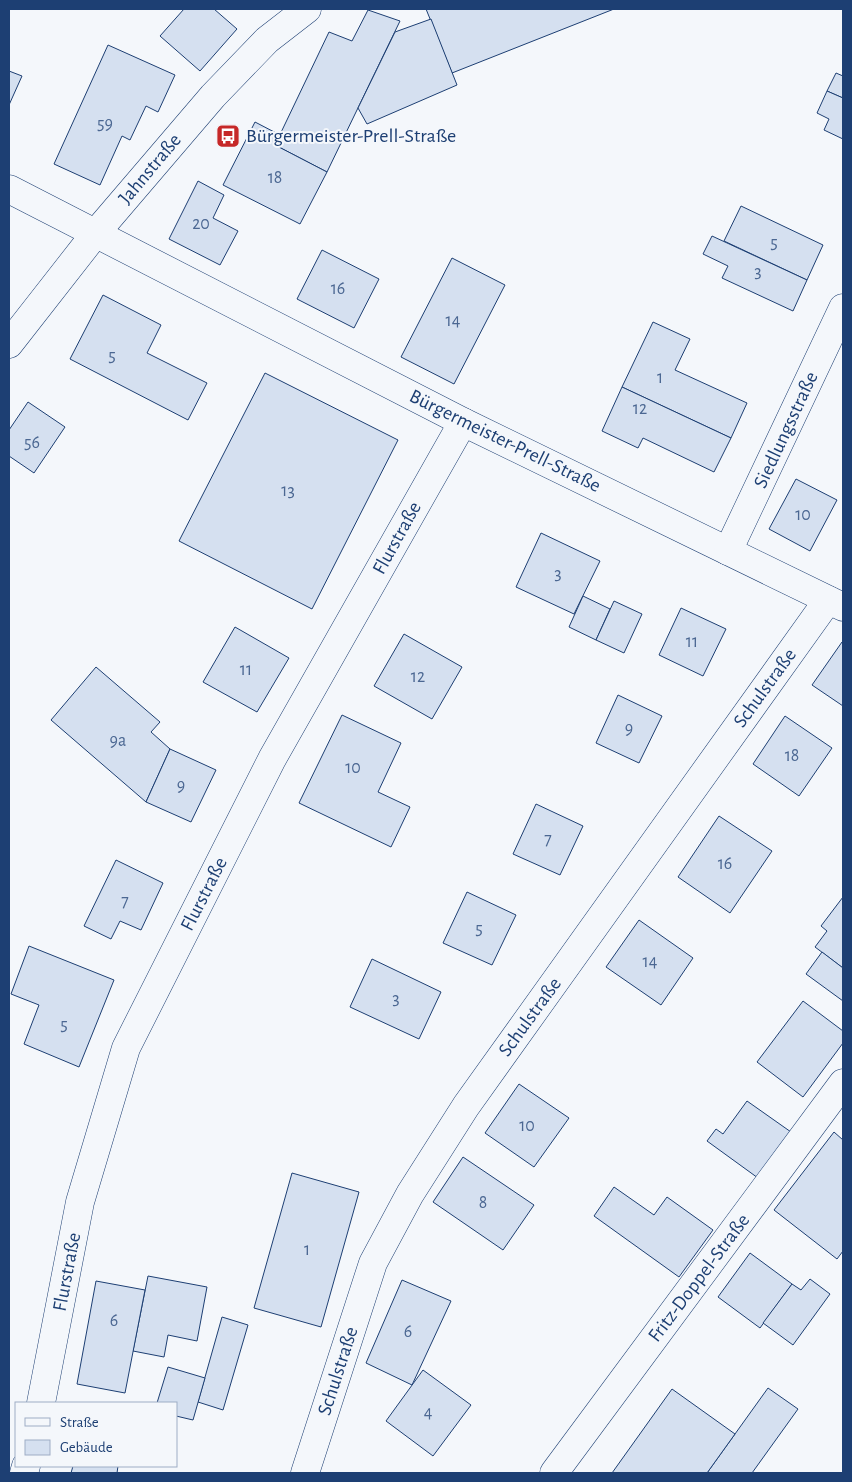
<svg xmlns="http://www.w3.org/2000/svg" width="852" height="1482" font-family="'Alegreya Sans',sans-serif">
  <style>
    .building { fill: #d5e0f0; stroke: #1d3f73 }
    .lines { fill: none; stroke-linecap: round; stroke-linejoin: round }
    .minor-casing { stroke: #1d3f73; stroke-width: 29 }
    .minor { stroke: #f4f7fb; stroke-width: 28 }
    .labels { text-anchor: middle; dominant-baseline: central; stroke-width: 4; stroke-linejoin: round; paint-order: stroke }
    .number-label { font-size: 18px; fill: #4b6792 }
    .poi-label { font-size: 20px; fill: #1d3f73; stroke: #f4f7fb; text-anchor: start }
    .street-label { font-size: 20px; fill: #1d3f73; stroke: #f4f7fb }
  </style>
  <rect width="100%" height="100%" fill="#f4f7fb"/>
  <g class="building">
    <polygon points="184,9 214,9 237,29 200,71 160,36"/>
    <polygon points="426,9 614,9 452,73"/>
    <polygon points="368,10 400,21 327,172 275,145 329,32 352,41"/>
    <polygon points="431,19 457,85 367,124 358,108 395,32"/>
    <polygon points="108,45 175,75 158,112 146,106 130,140 122,136 100,185 54,164"/>
    <polygon points="9,71 22,76 9,105"/>
    <polygon points="836,73 843,76 843,98 827,91"/>
    <polygon points="827,91 843,98 843,139 824,130 829,119 817,113"/>
    <polygon points="255,122 280,135 275,145 327,172 300,224 223,185"/>
    <polygon points="198,181 224,195 213,218 238,231 220,265 169,239"/>
    <polygon points="741,206 823,245 807,280 724,241"/>
    <polygon points="712,236 807,280 793,311 722,278 728,266 703,254"/>
    <polygon points="322,250 379,279 354,328 297,299"/>
    <polygon points="452,258 505,285 454,384 401,357"/>
    <polygon points="103,295 161,325 147,353 207,383 188,420 70,359"/>
    <polygon points="653,322 690,339 675,370 747,403 731,438 622,387"/>
    <polygon points="265,373 398,440 312,609 179,541"/>
    <polygon points="622,387 731,438 714,472 643,438 638,448 602,431"/>
    <polygon points="28,402 65,427 34,473 9,456 9,430"/>
    <polygon points="796,479 837,500 810,551 769,529"/>
    <polygon points="541,533 600,561 574,614 516,587"/>
    <polygon points="583,596 610,609 596,640 569,627"/>
    <polygon points="614,601 642,614 624,653 596,640"/>
    <polygon points="681,608 726,629 703,676 659,655"/>
    <polygon points="235,627 289,658 257,712 203,682"/>
    <polygon points="404,634 462,667 432,719 374,686"/>
    <polygon points="842,642 843,643 843,706 812,685"/>
    <polygon points="96,667 160,722 151,732 170,749 146,802 51,720"/>
    <polygon points="618,695 662,716 639,763 596,743"/>
    <polygon points="342,715 401,743 378,792 410,807 391,847 299,803"/>
    <polygon points="785,716 832,748 799,796 753,764"/>
    <polygon points="170,749 216,770 191,822 146,802"/>
    <polygon points="536,804 583,826 560,875 513,854"/>
    <polygon points="719,816 772,851 730,913 678,877"/>
    <polygon points="116,860 163,883 141,930 120,921 111,939 84,926"/>
    <polygon points="467,892 516,915 492,965 443,943"/>
    <polygon points="843,897 843,968 815,947 827,931 821,926"/>
    <polygon points="639,920 693,958 661,1005 606,967"/>
    <polygon points="29,946 114,980 79,1067 24,1044 39,1005 11,994"/>
    <polygon points="822,952 843,968 843,1001 806,974"/>
    <polygon points="372,959 441,992 419,1039 350,1007"/>
    <polygon points="803,1001 843,1031 843,1043 803,1097 757,1062"/>
    <polygon points="519,1084 569,1118 534,1167 485,1133"/>
    <polygon points="747,1101 791,1132 758,1178 707,1141 716,1129 723,1134"/>
    <polygon points="834,1132 843,1140 843,1251 837,1259 774,1210"/>
    <polygon points="463,1157 534,1205 503,1250 433,1202"/>
    <polygon points="292,1173 359,1192 321,1327 254,1308"/>
    <polygon points="614,1187 654,1215 667,1197 713,1230 679,1277 594,1216"/>
    <polygon points="750,1253 792,1284 760,1328 718,1297"/>
    <polygon points="148,1276 207,1287 197,1341 168,1335 164,1357 133,1351"/>
    <polygon points="810,1279 830,1294 793,1345 763,1323 792,1284 801,1290"/>
    <polygon points="402,1280 451,1301 412,1385 366,1363"/>
    <polygon points="96,1281 145,1290 125,1393 77,1384"/>
    <polygon points="222,1317 248,1325 223,1410 198,1402"/>
    <polygon points="168,1367 205,1378 193,1420 176,1416 176,1403 157,1403"/>
    <polygon points="423,1370 471,1405 433,1456 386,1421"/>
    <polygon points="768,1388 798,1409 752,1473 707,1473"/>
    <polygon points="672,1389 735,1434 707,1473 612,1473"/>
    <polygon points="73,1466 118,1466 117,1473 71,1473"/>
  </g>
  <g class="lines">
    <g class="minor-casing">
      <g id="minor">
        <polyline points="9,189 463,422 843,607"/>
        <polyline points="9,344 95,234 213,96 267,40 307,9"/>
        <polyline points="728,551 843,308"/>
        <polyline points="41,1403 80,1202 126,1048 272,759 463,422"/>
        <polyline points="24,1473 26,1466"/>
        <polyline points="305,1473 373,1263 410,1194 466,1106 828,600"/>
        <polyline points="554,1473 843,1083"/>
      </g>
    </g>
    <use href="#minor" class="minor"/>
  </g>
  <defs>
    <g id="bus-square" transform="scale(1.25)"><rect x="-9" y="-9" width="18" height="18" rx="4" fill="#c62828" stroke="#f4f7fb"/><path d="M-5-6H5V4H4V6H2V4H-2V6H-4V4H-5ZM-3.5-4V0h7V-4ZM-3.5 1.2v1.5H-2V1.2ZM2 1.2v1.5H3.5V1.2Z" fill="#fff"/></g>
  </defs>
  <g fill-rule="evenodd">
    <use href="#bus-square" x="228" y="136"/>
  </g>
  <g class="labels">
    <g class="number-label">
      <text x="105" y="124">59</text>
      <text x="275" y="178">18</text>
      <text x="201" y="224">20</text>
      <text x="774" y="243">5</text>
      <text x="758" y="272">3</text>
      <text x="338" y="289">16</text>
      <text x="453" y="321">14</text>
      <text x="112" y="356">5</text>
      <text x="660" y="378">1</text>
      <text x="640" y="409">12</text>
      <text x="32" y="443">56</text>
      <text x="288" y="491">13</text>
      <text x="803" y="515">10</text>
      <text x="558" y="574">3</text>
      <text x="692" y="642">11</text>
      <text x="246" y="670">11</text>
      <text x="418" y="677">12</text>
      <text x="629" y="729">9</text>
      <text x="118" y="741">9a</text>
      <text x="792" y="756">18</text>
      <text x="353" y="768">10</text>
      <text x="181" y="786">9</text>
      <text x="548" y="840">7</text>
      <text x="725" y="864">16</text>
      <text x="125" y="902">7</text>
      <text x="479" y="929">5</text>
      <text x="650" y="962">14</text>
      <text x="396" y="999">3</text>
      <text x="64" y="1025">5</text>
      <text x="527" y="1126">10</text>
      <text x="483" y="1203">8</text>
      <text x="307" y="1250">1</text>
      <text x="114" y="1321">6</text>
      <text x="408" y="1332">6</text>
      <text x="428" y="1413">4</text>
    </g>
    <g class="poi-label">
      <text x="246" y="136">Bürgermeister-Prell-Straße</text>
    </g>
    <g class="street-label">
      <text transform="translate(150 169) rotate(-50)">Jahnstraße</text>
      <text transform="translate(786 430) rotate(-65)">Siedlungsstraße</text>
      <text transform="translate(505 441) rotate(26)">Bürgermeister-Prell-Straße</text>
      <text transform="translate(397 538) rotate(-61)">Flurstraße</text>
      <text transform="translate(765 688) rotate(-54)">Schulstraße</text>
      <text transform="translate(204 894) rotate(-63)">Flurstraße</text>
      <text transform="translate(530 1017) rotate(-54)">Schulstraße</text>
      <text transform="translate(67 1272) rotate(-79)">Flurstraße</text>
      <text transform="translate(699 1278) rotate(-53)">Fritz-Doppel-Straße</text>
      <text transform="translate(338 1371) rotate(-72)">Schulstraße</text>
    </g>
  </g>
  <rect width="852" height="1482" fill="none" stroke="#1d3f73" stroke-width="20"/>
  <rect x="15" y="1402" width="162" height="65" fill="#f4f7fb" stroke="#9eadc5"/>
  <rect x="25" y="1418" width="25" height="8" fill="#f4f7fb" stroke="#9eadc5"/>
  <text x="60" y="1427" font-size="15" fill="#1d3f73">Straße</text>
  <rect x="25" y="1440" width="25" height="15" fill="#d5e0f0" stroke="#9eadc5"/>
  <text x="60" y="1452" font-size="15" fill="#1d3f73">Gebäude</text>
</svg>
